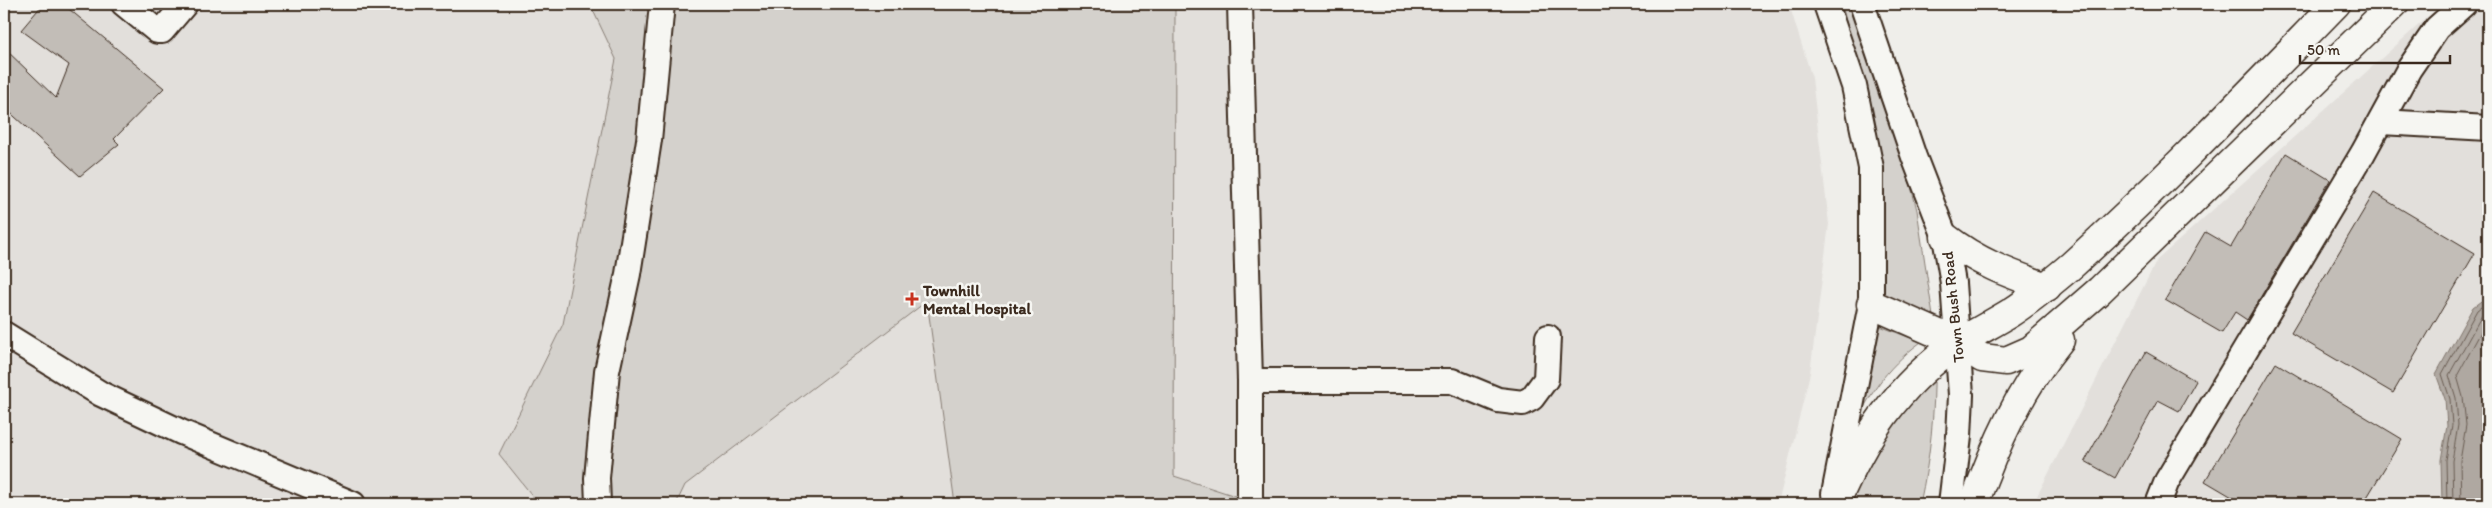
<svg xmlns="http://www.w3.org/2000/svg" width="2492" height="508" font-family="Itim,sans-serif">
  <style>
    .built { fill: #e2dfdb }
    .green { fill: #d4d1cc; stroke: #887e75 }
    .water { fill: #afa8a1; stroke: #81766d }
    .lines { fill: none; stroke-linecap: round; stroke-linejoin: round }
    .shore { stroke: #695c52; stroke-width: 1 }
    .building { fill: #c2bdb7; stroke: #3b2a1e }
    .minor-casing { stroke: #3b2a1e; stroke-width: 28 }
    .highway-casing { stroke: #3b2a1e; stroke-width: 31 }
    .minor { stroke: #f6f6f2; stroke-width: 24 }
    .highway { stroke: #f6f6f2; stroke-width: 28 }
    .poi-dot { fill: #c8321e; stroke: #f6f6f2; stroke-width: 2 }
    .labels { text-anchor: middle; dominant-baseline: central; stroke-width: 5; stroke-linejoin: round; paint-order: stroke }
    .poi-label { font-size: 16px; font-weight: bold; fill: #3b2a1e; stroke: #f6f6f2; text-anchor: start }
    .street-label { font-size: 16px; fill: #3b2a1e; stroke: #f6f6f2 }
  </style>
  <rect width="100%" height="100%" fill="#efeeea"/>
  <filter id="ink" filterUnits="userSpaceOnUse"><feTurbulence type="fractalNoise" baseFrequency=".02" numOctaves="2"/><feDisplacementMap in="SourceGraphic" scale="10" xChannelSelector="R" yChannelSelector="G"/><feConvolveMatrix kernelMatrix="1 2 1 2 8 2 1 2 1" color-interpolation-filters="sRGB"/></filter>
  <g filter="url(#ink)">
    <g class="built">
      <polygon points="4,4 1789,4 1812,78 1829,224 1810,373 1778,504 4,504"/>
      <polygon points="2442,4 2488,4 2488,504 2033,504 2157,260"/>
    </g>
    <g class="green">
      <polygon points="590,4 1175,4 1174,476 1260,504 955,504 927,301 685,485 676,504 539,504 499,454 563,324 616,59"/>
      <polygon points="1842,4 1849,4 1903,155 1917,210 1934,323 1882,299 1851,44"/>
      <path d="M 1872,323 L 1921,342 C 1882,371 1871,394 1849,435 Z"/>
      <path d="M 1934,365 C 1935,414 1930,457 1920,504 L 1841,504 L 1857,459 Z"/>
    </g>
    <polygon class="water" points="2488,296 2488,504 2442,504 2441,460 2447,426 2445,399 2436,374 2473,307"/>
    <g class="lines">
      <g class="shore">
        <polyline points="2447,504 2446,460 2452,425 2450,399 2442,374 2477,310 2488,302"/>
        <polyline points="2453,504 2452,461 2458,425 2456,398 2449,375 2482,315 2488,310"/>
        <polyline points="2461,504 2460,461 2466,425 2463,397 2457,376 2488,319"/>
      </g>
    </g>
    <g class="building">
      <polygon points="43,4 63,4 164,88 114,139 119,144 80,176 4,107 4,48 56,98 69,65 21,30"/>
      <polygon points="2286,153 2330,180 2247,320 2235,312 2222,333 2165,300 2205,232 2231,247"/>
      <polygon points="2374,193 2475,253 2393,393 2291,333"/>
      <polygon points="2146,352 2196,381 2179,411 2158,400 2115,478 2085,461"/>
      <polygon points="2276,363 2402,439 2363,504 2244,504 2205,481"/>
    </g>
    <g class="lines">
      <g class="minor-casing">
        <g id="minor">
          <polyline points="124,4 157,31 162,31 185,4"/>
          <polyline points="1240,4 1250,381 1250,504"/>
          <polyline points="1826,4 1854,86 1871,168 1871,304 1834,494"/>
          <polyline points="1862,4 1914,157 1945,237 1953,283 1961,395 1959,436 1951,504"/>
          <polyline points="2381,122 2488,128"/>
          <polyline points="4,334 101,394 181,432 353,504"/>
          <polyline points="1250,381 1452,381 1498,400 1523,403 1532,398 1546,379 1548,337"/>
          <polyline points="598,504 597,478 607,371 628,274 649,140 662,4"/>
          <polyline points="2158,504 2167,481 2363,153 2409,69 2437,28 2464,4"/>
        </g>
      </g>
      <g class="highway-casing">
        <g id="highway">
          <path d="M 1945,237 C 1977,262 2009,274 2047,287"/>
          <polyline points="1871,304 1959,343 1982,358 2006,361 2031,350 2100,290 2394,4"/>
          <path d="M 1835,504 C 1865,436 1895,387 1957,344 C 1974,333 1992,324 2010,313 C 2032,299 2052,282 2072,265 C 2164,182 2250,92 2336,4"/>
          <path d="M 1974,504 C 1995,445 2020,389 2060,340"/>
        </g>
      </g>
      <use href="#minor" class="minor"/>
      <use href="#highway" class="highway"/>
    </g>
  </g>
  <path class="poi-dot" d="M909.5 291.5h5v5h5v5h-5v5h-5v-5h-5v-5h5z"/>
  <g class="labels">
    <g class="poi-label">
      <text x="923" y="290">Townhill<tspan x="923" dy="18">Mental Hospital</tspan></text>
    </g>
    <g class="street-label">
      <text transform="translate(1953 307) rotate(-96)">Town Bush Road</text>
    </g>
  </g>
  <rect width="2492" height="508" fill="none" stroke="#f6f6f2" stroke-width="20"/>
  <rect x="10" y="10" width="2472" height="488" fill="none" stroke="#3b2a1e" stroke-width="2" filter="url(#ink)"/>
  <path d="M2300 55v8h150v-8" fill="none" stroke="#3b2a1e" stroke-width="2.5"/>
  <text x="2307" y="55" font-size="15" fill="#3b2a1e" stroke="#f6f6f2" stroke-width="4" paint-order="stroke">50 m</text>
</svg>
